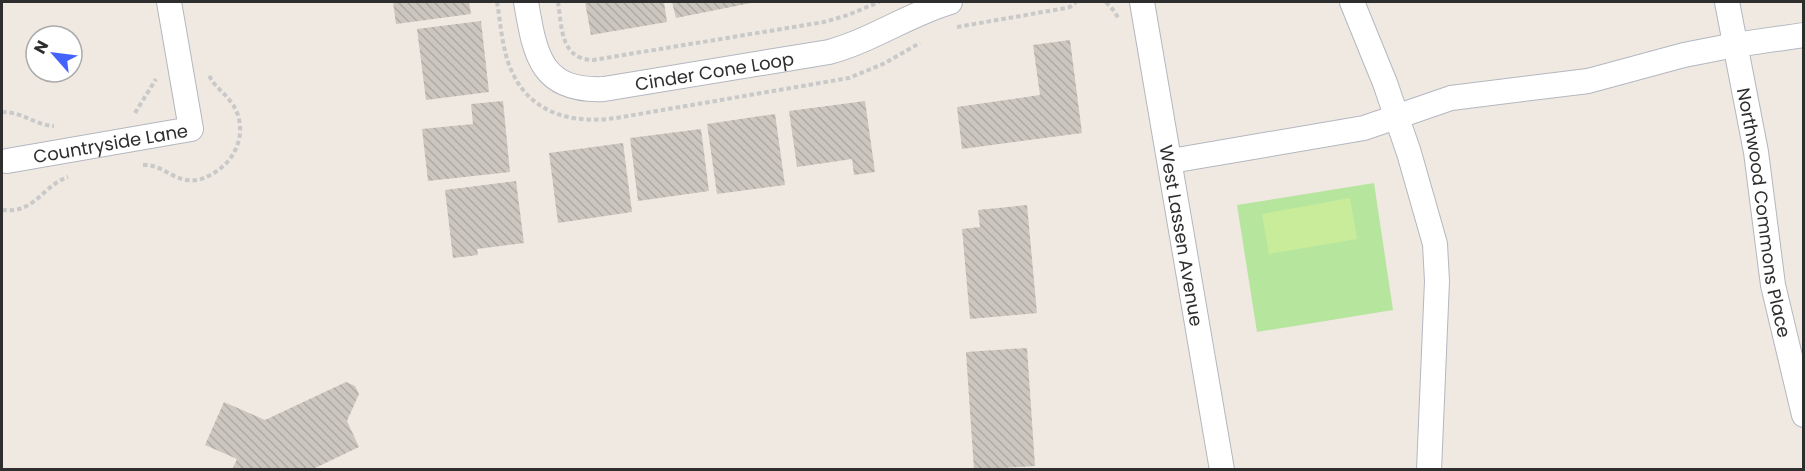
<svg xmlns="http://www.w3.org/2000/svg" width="1805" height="471" font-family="Poppins,sans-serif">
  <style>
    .park { fill: #b6e59e }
    .pitch { fill: #c9ec9a }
    .building { fill: url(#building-back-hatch) }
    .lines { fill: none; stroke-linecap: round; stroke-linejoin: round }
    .minor-casing { stroke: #b4b7c1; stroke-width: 26 }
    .path { stroke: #c9c9c9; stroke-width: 4; stroke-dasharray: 4.5 3; stroke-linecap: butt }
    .minor { stroke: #fff; stroke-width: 24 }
    .labels { text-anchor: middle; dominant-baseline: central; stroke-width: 4.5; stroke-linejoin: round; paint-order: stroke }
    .street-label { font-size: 18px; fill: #2e2e2e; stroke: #fff }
  </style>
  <defs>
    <pattern id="building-back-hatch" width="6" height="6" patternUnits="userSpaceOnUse" patternTransform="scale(1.5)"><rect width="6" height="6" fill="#cbc7bf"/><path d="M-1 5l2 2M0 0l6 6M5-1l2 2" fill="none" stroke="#afaba4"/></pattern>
  </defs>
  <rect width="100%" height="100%" fill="#efe9e1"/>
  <polygon class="park" points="1374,183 1393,310 1257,332 1237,205"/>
  <polygon class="pitch" points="1350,198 1357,239 1269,254 1262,214"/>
  <g class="building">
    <polygon points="393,2 469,2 471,14 396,24"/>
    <polygon points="585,2 664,2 667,22 591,35"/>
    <polygon points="672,2 751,2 751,3 676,18"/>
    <polygon points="481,21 489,92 426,100 417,29"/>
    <polygon points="1070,40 1082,133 962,149 957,107 1040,95 1033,45"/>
    <polygon points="503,101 510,172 428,181 422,129 473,124 471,104"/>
    <polygon points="865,101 875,172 854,175 852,159 797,167 789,111"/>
    <polygon points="775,114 785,185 717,194 707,124"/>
    <polygon points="701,129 709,191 638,201 630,138"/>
    <polygon points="623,143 632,212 558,223 549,153"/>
    <polygon points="516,181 524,243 477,249 478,255 453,258 445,190"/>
    <polygon points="1027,205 1037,313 970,319 962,229 980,227 978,210"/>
    <polygon points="1027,348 1035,466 974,470 966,352"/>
    <polygon points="346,382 355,386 359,394 347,421 359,447 311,470 232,470 237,459 205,445 224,402 265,420"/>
  </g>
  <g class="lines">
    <g class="minor-casing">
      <g id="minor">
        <path id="s1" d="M 526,2 C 535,54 540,92 604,89 L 829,52 C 873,40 907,15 950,2"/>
        <path id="s2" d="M 1142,2 L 1222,470"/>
        <polyline points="1352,2 1385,83 1409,153 1435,244 1437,281 1429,470"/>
        <path id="s3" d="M 1727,2 L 1756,152 L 1773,285 L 1804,415"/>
        <path id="s4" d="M 7,161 L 191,129 L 169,2"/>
        <polyline points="1171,161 1364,128 1451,98 1588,81 1684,55 1735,45 1804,35"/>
      </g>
    </g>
    <g class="path">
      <path d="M 497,2 C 501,25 502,52 513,74 C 533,115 575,124 616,118 L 849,78 L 883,64 L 920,43"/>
      <path d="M 558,2 C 562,27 560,59 593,60 L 824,22 L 848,15 L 879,2"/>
      <polyline points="1106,2 1115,12 1118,18"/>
      <polyline points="957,27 1066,8 1070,7 1076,2"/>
      <path d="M 2,112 C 23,112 35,125 54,126"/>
      <polyline points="135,113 156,79"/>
      <path d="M 143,165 C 160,164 171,178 187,180 C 199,182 211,176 221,168 C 241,152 247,123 231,102 C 223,91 213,86 208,73"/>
      <path d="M 2,210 C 35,214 42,186 68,177"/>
    </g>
    <use href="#minor" class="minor"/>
  </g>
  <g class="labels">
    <g class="street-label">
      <text stroke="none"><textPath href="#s1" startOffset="246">Cinder Cone Loop</textPath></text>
      <text stroke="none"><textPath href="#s4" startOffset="105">Countryside Lane</textPath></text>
      <text stroke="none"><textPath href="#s3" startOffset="214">Northwood Commons Place</textPath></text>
      <text stroke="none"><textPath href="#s2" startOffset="237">West Lassen Avenue</textPath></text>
    </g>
  </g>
  <rect width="1805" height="471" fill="none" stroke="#2e2e2e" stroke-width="6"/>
  <g transform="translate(54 54) rotate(298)"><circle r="28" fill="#ffffff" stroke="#ababab" stroke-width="1.5"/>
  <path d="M0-4.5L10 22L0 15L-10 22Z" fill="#4264fb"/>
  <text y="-9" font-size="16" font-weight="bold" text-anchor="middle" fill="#2e2e2e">N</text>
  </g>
</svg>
